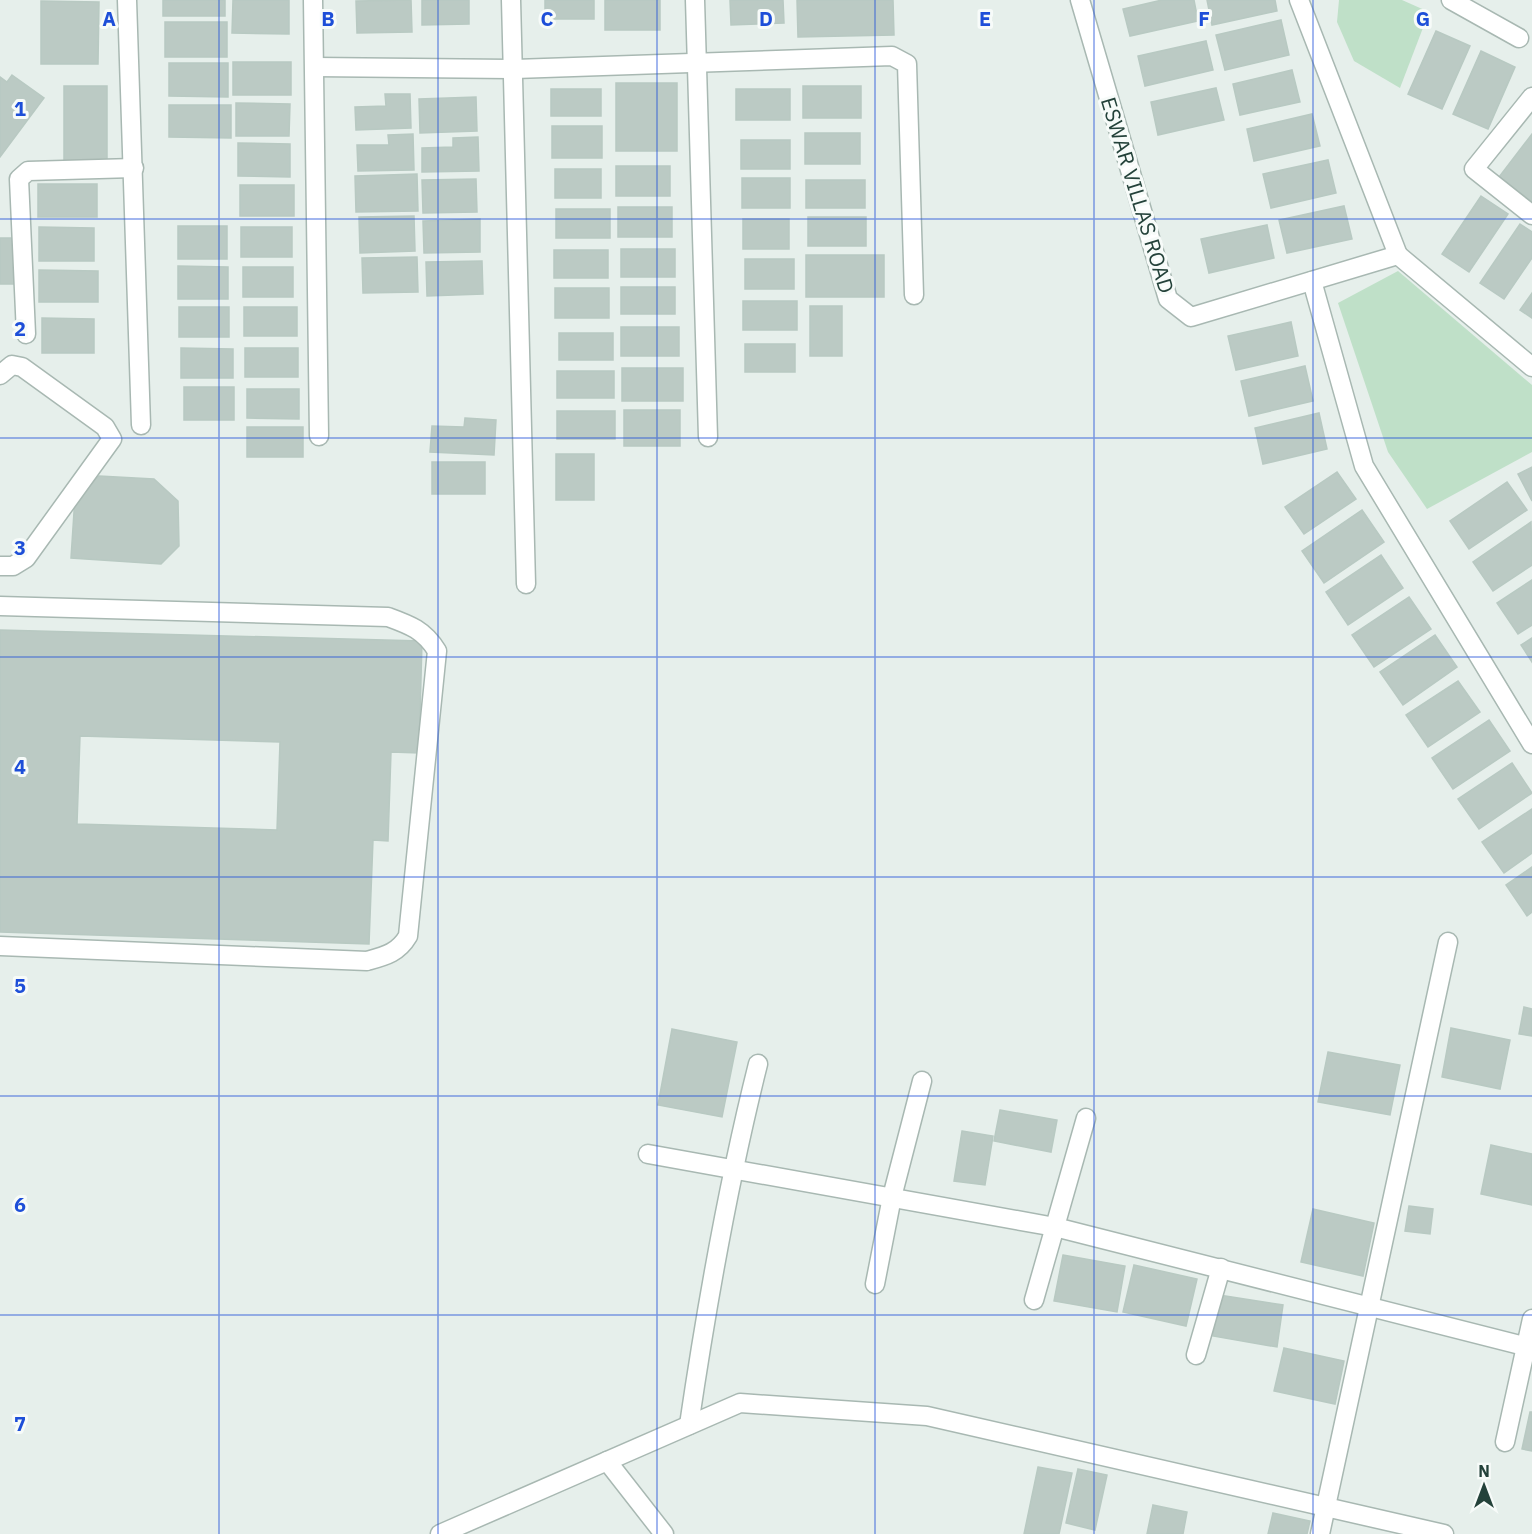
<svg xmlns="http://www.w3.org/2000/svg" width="1532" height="1534" font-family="'IBM Plex Sans',sans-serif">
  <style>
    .green { fill: #bfe0c8 }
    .building { fill: #bbcac4; stroke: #b8c9c2; stroke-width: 1.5; fill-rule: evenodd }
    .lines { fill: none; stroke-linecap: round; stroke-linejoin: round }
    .street-casing { stroke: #a8b8b2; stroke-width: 21 }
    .street { stroke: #fff; stroke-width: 18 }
    .grid { fill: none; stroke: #1d4ed8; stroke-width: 1.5; stroke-opacity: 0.55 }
    .labels { text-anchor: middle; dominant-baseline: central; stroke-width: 6; stroke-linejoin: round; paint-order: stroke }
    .street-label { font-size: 21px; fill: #24423a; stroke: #f7fbf9 }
    .grid-label { font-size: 20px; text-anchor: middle; font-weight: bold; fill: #1d4ed8; stroke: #f7fbf9; stroke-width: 6; stroke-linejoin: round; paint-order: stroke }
  </style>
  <rect width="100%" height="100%" fill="#e6efeb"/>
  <g class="green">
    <polygon points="1339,0 1402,0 1429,12 1400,88 1354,61 1337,22"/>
    <polygon points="1398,271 1532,385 1532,452 1427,509 1388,452 1338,303"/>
  </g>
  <g class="building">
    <rect x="163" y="0" width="62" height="16"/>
    <polygon points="233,0 289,0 289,34 232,33"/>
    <polygon points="411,0 412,32 357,33 356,1"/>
    <polygon points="422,0 469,0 469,24 422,25"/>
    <rect x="545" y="0" width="49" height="19"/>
    <rect x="605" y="0" width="55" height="30"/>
    <polygon points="730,0 783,0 784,23 731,25"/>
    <polygon points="797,0 893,0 894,35 798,37"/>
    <polygon points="1162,0 1194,0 1198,21 1130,36 1123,9"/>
    <polygon points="1207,0 1275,0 1277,11 1212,25"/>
    <polygon points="41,1 99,2 98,64 41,64"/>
    <polygon points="1281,20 1289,55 1225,70 1216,35"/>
    <rect x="165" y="22" width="62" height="35"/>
    <polygon points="1436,31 1470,46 1442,109 1408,94"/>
    <polygon points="1206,41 1213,70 1145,86 1138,56"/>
    <polygon points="1481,51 1515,67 1488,129 1453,114"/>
    <rect x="233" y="62" width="58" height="33"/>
    <polygon points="169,63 228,63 228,97 169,96"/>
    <polygon points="1292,70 1300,102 1240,115 1233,84"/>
    <polygon points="12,75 44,98 0,157 0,77 7,82"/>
    <rect x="616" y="83" width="61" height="68"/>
    <rect x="64" y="86" width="43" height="74"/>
    <rect x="803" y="86" width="58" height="32"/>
    <polygon points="1216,88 1224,120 1158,135 1151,102"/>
    <rect x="551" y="89" width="50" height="27"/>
    <rect x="736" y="89" width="54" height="31"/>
    <polygon points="385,94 410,94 411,128 356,130 355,107 386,106"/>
    <polygon points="476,97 477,131 420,133 419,99"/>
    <polygon points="236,103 290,104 289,136 236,136"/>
    <polygon points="169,105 231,105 231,138 169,137"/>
    <polygon points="1312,114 1320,146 1254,161 1247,129"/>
    <rect x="552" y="126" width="50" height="32"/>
    <rect x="805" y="133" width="55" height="31"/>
    <polygon points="413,134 414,170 358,171 357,145 389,145 388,135"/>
    <polygon points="1532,134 1532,202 1499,177"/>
    <polygon points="478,137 479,171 422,172 422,148 453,147 453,138"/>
    <rect x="741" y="140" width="49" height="29"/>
    <polygon points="238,143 290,144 290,177 238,176"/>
    <polygon points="1328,160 1336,193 1271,208 1263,174"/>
    <rect x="616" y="166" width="54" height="30"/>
    <rect x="555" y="169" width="46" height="29"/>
    <polygon points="417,174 418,211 356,212 355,176"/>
    <rect x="742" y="178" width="48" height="30"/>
    <polygon points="476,179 477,212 423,213 422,180"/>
    <rect x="806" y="180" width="59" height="28"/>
    <rect x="38" y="184" width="59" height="33"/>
    <rect x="240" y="185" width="54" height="31"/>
    <polygon points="1481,196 1508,214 1469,272 1442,254"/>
    <polygon points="1344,206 1352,239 1287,253 1279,220"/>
    <rect x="618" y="207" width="54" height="30"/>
    <rect x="556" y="209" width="54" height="29"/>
    <polygon points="414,216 415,251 360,253 359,217"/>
    <rect x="808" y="217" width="58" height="29"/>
    <polygon points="480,219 480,252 424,253 423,221"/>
    <rect x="743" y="219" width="46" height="30"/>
    <polygon points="1520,224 1532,232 1532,258 1504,299 1480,283"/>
    <polygon points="1267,225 1274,258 1209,273 1201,239"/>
    <rect x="178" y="226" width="49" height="33"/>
    <polygon points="39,227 94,228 94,261 39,261"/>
    <rect x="241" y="227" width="51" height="30"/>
    <rect x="0" y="238" width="15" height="46"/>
    <rect x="621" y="249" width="54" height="28"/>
    <rect x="554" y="250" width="54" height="28"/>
    <rect x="806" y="255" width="78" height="42"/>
    <polygon points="417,257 418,292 363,293 362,258"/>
    <rect x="745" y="259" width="49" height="30"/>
    <polygon points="482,261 483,294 427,296 426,262"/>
    <polygon points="178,266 228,267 228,299 178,299"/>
    <rect x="243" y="267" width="50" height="30"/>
    <polygon points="39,270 98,271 98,302 39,302"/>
    <rect x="621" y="287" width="54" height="27"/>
    <rect x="555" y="288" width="54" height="30"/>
    <polygon points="1532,293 1532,318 1520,310"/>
    <rect x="743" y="301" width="54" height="29"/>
    <rect x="810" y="306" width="32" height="50"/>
    <rect x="179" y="307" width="50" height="30"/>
    <rect x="244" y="307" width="53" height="29"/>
    <polygon points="42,318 94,319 94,353 42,353"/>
    <polygon points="1291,322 1298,356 1236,370 1228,336"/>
    <rect x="621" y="327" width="58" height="29"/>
    <rect x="559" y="333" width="54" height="27"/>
    <rect x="745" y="344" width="50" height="28"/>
    <polygon points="181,348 233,349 233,378 181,378"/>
    <rect x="245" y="348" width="53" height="29"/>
    <polygon points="1305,366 1313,401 1249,416 1241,381"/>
    <rect x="622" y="368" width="61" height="33"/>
    <rect x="557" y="371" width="57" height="27"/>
    <rect x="184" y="387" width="50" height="33"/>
    <polygon points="247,389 299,389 299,419 247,418"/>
    <rect x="624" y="410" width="56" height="36"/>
    <rect x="557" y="411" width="58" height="28"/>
    <polygon points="1319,413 1327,449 1263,464 1255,428"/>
    <polygon points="465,418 496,420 494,455 430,452 432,426 464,427"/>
    <rect x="247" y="427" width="56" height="30"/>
    <rect x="556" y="454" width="38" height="46"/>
    <rect x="432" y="462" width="53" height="32"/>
    <polygon points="1532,467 1532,501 1518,474"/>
    <polygon points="1337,472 1356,499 1304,534 1285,507"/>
    <polygon points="99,476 154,479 178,501 179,546 161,564 71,558 75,497"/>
    <polygon points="1507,482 1527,510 1469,549 1450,521"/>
    <polygon points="1362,510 1384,542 1324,583 1302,551"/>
    <polygon points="1531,522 1532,565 1493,591 1473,562"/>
    <polygon points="1381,555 1403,588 1348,625 1326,592"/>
    <polygon points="1532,580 1532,625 1518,634 1497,603"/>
    <polygon points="1409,597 1431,629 1374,667 1352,635"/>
    <path d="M 0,630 L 422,641 L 419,753 L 391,752 L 388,841 L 373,840 L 369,944 L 0,932 ZM 80,736 L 280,742 L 277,830 L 77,824 Z"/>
    <polygon points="1435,635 1457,667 1403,705 1380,672"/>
    <polygon points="1532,638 1532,662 1521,645"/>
    <polygon points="1458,681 1480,712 1428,747 1406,715"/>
    <polygon points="1489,720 1510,751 1453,789 1432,758"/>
    <polygon points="1512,763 1532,793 1479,829 1458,799"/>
    <polygon points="1532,809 1532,853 1504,873 1482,842"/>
    <polygon points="1532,867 1532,912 1527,916 1506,885"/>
    <polygon points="1524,1007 1532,1009 1532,1036 1519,1034"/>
    <polygon points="1451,1028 1510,1040 1500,1089 1442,1077"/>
    <polygon points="672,1029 737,1042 722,1117 658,1105"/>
    <polygon points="1328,1052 1400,1065 1390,1115 1318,1102"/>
    <polygon points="1000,1110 1057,1120 1051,1152 994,1141"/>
    <polygon points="962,1131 993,1136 985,1185 954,1181"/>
    <polygon points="1491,1145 1532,1154 1532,1205 1481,1194"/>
    <polygon points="1409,1206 1433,1209 1430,1234 1405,1231"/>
    <polygon points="1313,1209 1374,1223 1363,1276 1301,1262"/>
    <polygon points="1063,1255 1125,1266 1117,1312 1054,1301"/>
    <polygon points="1134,1265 1197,1279 1186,1326 1123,1312"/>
    <polygon points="1219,1295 1283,1305 1277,1347 1213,1336"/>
    <polygon points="1284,1348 1344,1361 1335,1404 1274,1391"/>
    <polygon points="1530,1412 1532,1412 1532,1451 1522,1449"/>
    <polygon points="1038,1467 1072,1473 1059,1534 1024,1534"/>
    <polygon points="1078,1469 1107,1475 1095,1530 1066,1523"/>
    <polygon points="1153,1505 1187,1512 1183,1534 1147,1534"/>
    <polygon points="1273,1513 1310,1521 1307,1534 1268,1534"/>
  </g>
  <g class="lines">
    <g class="street-casing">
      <g id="street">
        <polyline points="127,0 141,425"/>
        <polyline points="313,0 319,436"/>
        <polyline points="511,0 526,584"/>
        <polyline points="695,0 708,437"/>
        <polyline points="1080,0 1168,299 1191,317 1398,255 1532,367"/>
        <polyline points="1299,0 1398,255"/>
        <polyline points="1451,0 1519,38"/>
        <polyline points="315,67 515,69 892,56 907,64 914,295"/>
        <polyline points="1532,97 1474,169 1532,215"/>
        <polyline points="1312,281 1364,466 1532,744"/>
        <polyline points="26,334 19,179 28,171 134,168"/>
        <polyline points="0,375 12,365 22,367 105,427 112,439 26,558 13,566 0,566"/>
        <path d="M 0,606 L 388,617 C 410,625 424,630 437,651 L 408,936 C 398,953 385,956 367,961 L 0,946"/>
        <polyline points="648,1154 1055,1227 1532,1348"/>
        <polyline points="875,1284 892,1197 922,1081"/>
        <polyline points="1034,1300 1086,1118"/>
        <polyline points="1196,1355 1221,1268"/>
        <path d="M 689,1425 C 707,1303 728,1183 758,1064"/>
        <polyline points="1505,1442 1532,1319"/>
        <polyline points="607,1461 664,1534"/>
        <polyline points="440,1534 740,1403 927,1416 1444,1534"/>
        <polyline points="1320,1534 1448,942"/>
      </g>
    </g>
    <use href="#street" class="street"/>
  </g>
  <path class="grid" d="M 219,0 L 219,1534M 438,0 L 438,1534M 657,0 L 657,1534M 875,0 L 875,1534M 1094,0 L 1094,1534M 1313,0 L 1313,1534M 0,219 L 1532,219M 0,438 L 1532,438M 0,657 L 1532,657M 0,877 L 1532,877M 0,1096 L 1532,1096M 0,1315 L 1532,1315"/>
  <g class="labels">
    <g class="street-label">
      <text transform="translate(1138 195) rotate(73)">ESWAR VILLAS ROAD</text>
    </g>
  </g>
  <g class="grid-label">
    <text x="109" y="26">A</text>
    <text x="328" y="26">B</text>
    <text x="547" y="26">C</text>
    <text x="766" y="26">D</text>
    <text x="985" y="26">E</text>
    <text x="1204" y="26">F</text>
    <text x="1423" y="26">G</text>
    <text x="20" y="116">1</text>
    <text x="20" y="336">2</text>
    <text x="20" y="555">3</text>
    <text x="20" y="774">4</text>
    <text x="20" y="993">5</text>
    <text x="20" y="1212">6</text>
    <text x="20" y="1431">7</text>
  </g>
  <g transform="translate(1484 1486)" stroke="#f7fbf9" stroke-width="4.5" paint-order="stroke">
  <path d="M0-4.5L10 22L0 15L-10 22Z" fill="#24423a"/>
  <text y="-9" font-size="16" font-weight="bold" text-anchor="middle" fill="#24423a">N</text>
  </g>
</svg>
